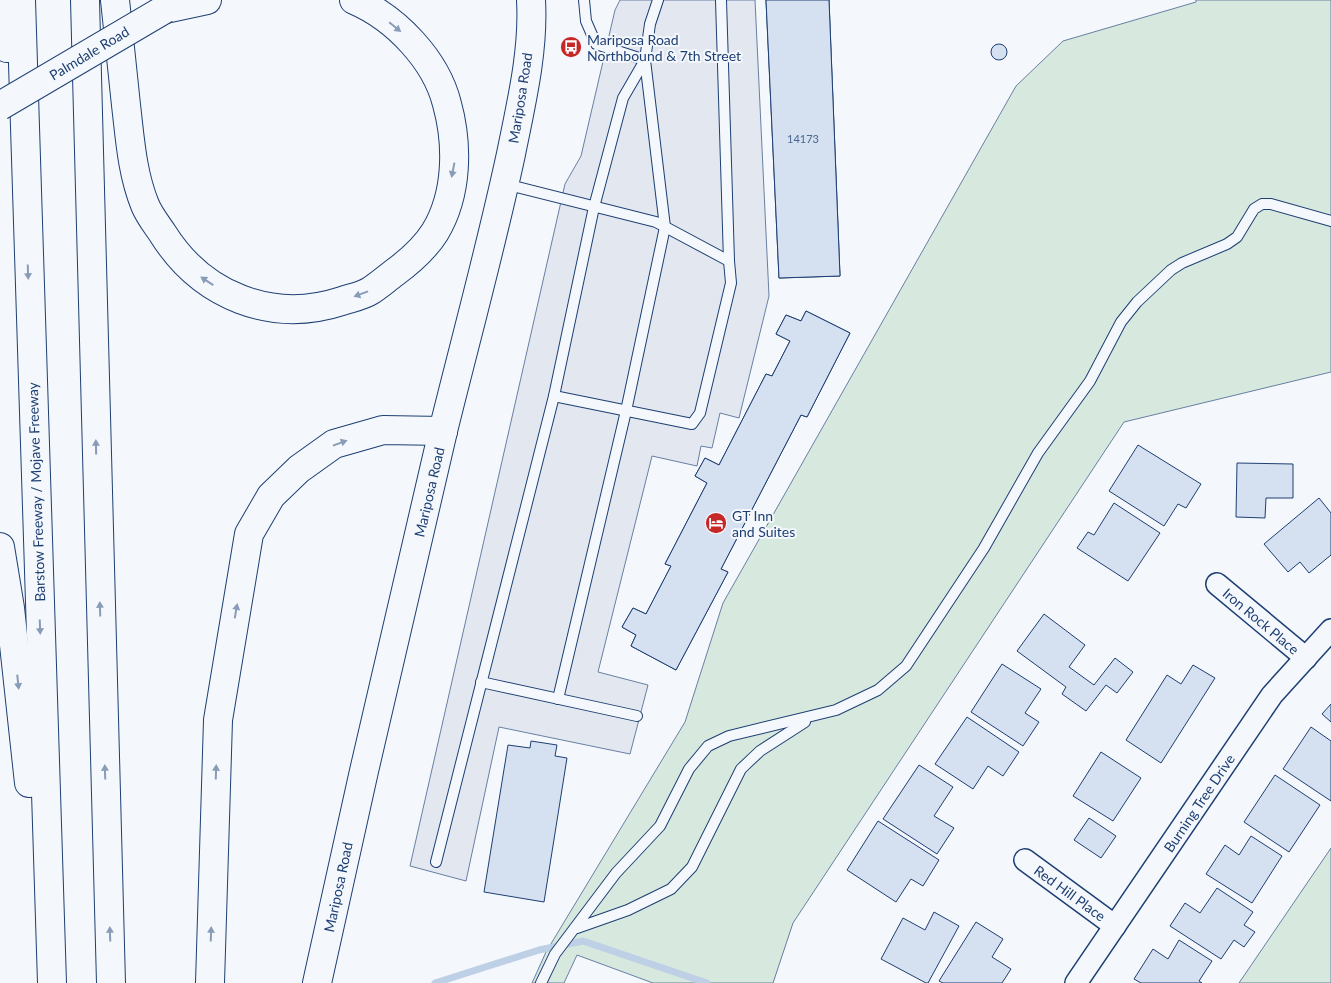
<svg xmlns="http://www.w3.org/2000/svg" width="1331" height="983" font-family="Lato,sans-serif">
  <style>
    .grass { fill: #d7e8df; stroke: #687fa3 }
    .parking { fill: #e3e8f0; stroke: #687fa3 }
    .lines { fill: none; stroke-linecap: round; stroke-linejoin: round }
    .stream { stroke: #bed0e5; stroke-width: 7 }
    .building { fill: #d5e0f0; stroke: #1d3f73 }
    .service-casing { stroke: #1d3f73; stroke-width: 12 }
    .minor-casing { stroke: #1d3f73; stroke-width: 24 }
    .secondary-casing { stroke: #1d3f73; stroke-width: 30 }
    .primary-casing { stroke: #1d3f73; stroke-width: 30 }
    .motorway-casing { stroke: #1d3f73; stroke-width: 30 }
    .service { stroke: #f4f7fb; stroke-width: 10 }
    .minor { stroke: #f4f7fb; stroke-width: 21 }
    .secondary { stroke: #f4f7fb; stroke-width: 28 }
    .primary { stroke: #f4f7fb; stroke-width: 28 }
    .motorway { stroke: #f4f7fb; stroke-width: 28 }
    .trunk-bridge-casing { stroke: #1d3f73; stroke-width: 30; stroke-linecap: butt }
    .trunk-bridge { stroke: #f4f7fb; stroke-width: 28 }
    .oneway { fill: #889bb7 }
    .labels { text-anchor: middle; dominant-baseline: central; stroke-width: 4; stroke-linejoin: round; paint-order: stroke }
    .number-label { font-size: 11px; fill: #4b6792 }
    .poi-label { font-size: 14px; fill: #1d3f73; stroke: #f4f7fb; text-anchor: start }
    .street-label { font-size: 14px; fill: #1d3f73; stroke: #f4f7fb }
  </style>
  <rect width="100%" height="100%" fill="#f4f7fb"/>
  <g class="grass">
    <polygon points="1196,0 1331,0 1331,372 1124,422 793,923 773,983 653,983 577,955 564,983 532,983 546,952 685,722 723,603 1016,86 1063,41 1196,2"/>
    <polygon points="1331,848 1331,983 1239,983"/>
  </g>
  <polygon class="parking" points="620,0 755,0 769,296 739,418 720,413 712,448 701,446 697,466 652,456 598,672 648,685 630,754 499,727 466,881 410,866 565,184 581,156 615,10"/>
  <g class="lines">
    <polyline class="stream" points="435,983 539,950 583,941 707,983"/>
  </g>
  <g class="building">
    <polygon points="766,0 829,0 840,276 779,278"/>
    <polygon points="766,0 829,0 840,276 779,278"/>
    <circle cx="999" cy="52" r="8"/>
    <polygon points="806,311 850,333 807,417 801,415 721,569 728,572 676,670 631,646 636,635 622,627 633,608 646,614 671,566 665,564 707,483 695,476 705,458 719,465 766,374 772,376 790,341 776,334 786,315 801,321"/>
    <polygon points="806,311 850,333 807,417 801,415 721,569 728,572 676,670 631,646 636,635 622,627 633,608 646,614 671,566 665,564 707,483 695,476 705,458 719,465 766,374 772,376 790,341 776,334 786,315 801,321"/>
    <polygon points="1138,445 1201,484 1186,508 1178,504 1164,526 1109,491"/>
    <polygon points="1237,463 1293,464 1293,498 1266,498 1265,518 1236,517"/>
    <polygon points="1319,498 1331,513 1331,555 1309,573 1300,562 1288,572 1264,544"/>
    <polygon points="1114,503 1160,533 1128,581 1077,548 1088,532 1094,535"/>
    <polygon points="1044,614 1085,645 1069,667 1094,685 1115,658 1133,672 1117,693 1106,685 1086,711 1062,694 1066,687 1017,651"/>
    <polygon points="1002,664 1041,689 1025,713 1039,722 1023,746 971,712"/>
    <polygon points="1193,665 1215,678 1161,763 1126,740 1167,675 1181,684"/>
    <polygon points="1331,704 1331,722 1322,714"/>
    <polygon points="967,717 1019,752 1003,776 988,766 973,789 935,764"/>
    <polygon points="1311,727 1331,741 1331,801 1283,769"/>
    <polygon points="531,741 557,745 555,756 567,758 544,902 484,892 508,745 530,748"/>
    <polygon points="1101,752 1141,778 1113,821 1073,796"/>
    <polygon points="919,765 953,787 934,816 954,828 937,854 883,819"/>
    <polygon points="1275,775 1320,805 1289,852 1244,822"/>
    <polygon points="1089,818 1116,836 1101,858 1074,840"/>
    <polygon points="878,821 939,860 923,886 911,879 896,902 847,870"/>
    <polygon points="1251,836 1282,856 1252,903 1206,874 1225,845 1239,855"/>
    <polygon points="1217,888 1253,912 1244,925 1255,932 1244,947 1234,940 1221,959 1170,926 1185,903 1200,913"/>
    <polygon points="934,912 959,926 928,983 926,983 881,959 903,918 925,930"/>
    <polygon points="976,922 1003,939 992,957 1011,969 1002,983 943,983 939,981"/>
    <polygon points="1179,940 1212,961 1199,981 1202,983 1141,983 1134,979 1153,949 1168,959"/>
  </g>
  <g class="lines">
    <g class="service-casing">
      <g id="service">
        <polyline points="721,0 729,261"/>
        <polyline points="505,184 656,222 729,261 731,283 700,413 692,424 554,396"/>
        <polyline points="481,682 637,716"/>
        <polyline points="558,699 626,411 665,227 645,60 650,24 658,0"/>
        <polyline points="436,862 554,396 594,207 623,98 645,60 596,44 586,21 584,0"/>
        <polyline points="577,928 628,910 671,889 692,867 741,769 760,751 805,722"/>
        <polyline points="541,983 555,954 616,873 660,826 689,769 708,746 729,736 836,710 878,690 906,666 984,548 1038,453 1090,381 1121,322 1137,302 1171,270 1182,263 1227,244 1237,237 1254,209 1262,204 1271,204 1331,221"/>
      </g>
    </g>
    <g class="minor-casing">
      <g id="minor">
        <polyline points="1217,584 1306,658"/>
        <polyline points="1025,860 1115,926"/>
        <polyline points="1076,983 1272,695 1331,630"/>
      </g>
    </g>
    <g class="secondary-casing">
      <polyline id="secondary" points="317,983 364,771 443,431"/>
    </g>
    <g class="primary-casing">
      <path id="primary" d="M 443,431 C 466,338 491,247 511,154 C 521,104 534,51 531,0"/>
    </g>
    <g class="motorway-casing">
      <g id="motorway">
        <polyline points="1,0 7,48"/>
        <polyline points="21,0 52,983"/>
        <polyline points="85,0 111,983"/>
        <path d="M 115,0 C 119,35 122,70 126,105 C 130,139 132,173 145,205 C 149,215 157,225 163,234 C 202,296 272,324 342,301 C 351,298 362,296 370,291 C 378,286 386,279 394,273 C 409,262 425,248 435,232 C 458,194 458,144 447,104 C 436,60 396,18 354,0"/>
        <polyline points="165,9 207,0"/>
        <polyline points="0,547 10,608 29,783"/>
        <polyline points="210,983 218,720 249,534 271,496 299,469 334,444 383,430 443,431"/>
      </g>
    </g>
    <use href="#service" class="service"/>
    <use href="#minor" class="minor"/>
    <use href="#secondary" class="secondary"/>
    <use href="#primary" class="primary"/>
    <use href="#motorway" class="motorway"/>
    <g class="trunk-bridge-casing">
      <polyline id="trunk-bridge" points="0,106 165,9"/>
    </g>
    <use href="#trunk-bridge" class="trunk-bridge"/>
  </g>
  <defs><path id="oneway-solid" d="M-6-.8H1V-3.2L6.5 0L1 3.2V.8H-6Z" transform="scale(1.25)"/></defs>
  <g class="oneway">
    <use href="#oneway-solid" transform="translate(395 27) rotate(39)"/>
    <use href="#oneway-solid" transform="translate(453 170) rotate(101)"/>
    <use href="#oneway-solid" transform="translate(28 272) rotate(88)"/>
    <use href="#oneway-solid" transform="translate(207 281) rotate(-147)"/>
    <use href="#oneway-solid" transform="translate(361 294) rotate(160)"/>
    <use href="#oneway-solid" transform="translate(340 443) rotate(-20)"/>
    <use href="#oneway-solid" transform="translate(96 447) rotate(-91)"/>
    <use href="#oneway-solid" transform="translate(100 609) rotate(-92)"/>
    <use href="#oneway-solid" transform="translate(236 611) rotate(-80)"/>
    <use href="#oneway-solid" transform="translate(40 627) rotate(88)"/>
    <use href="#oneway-solid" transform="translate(18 682) rotate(84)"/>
    <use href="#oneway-solid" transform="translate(105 772) rotate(-92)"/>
    <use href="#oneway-solid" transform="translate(216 772) rotate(-88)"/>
    <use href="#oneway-solid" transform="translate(110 934) rotate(-92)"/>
    <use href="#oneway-solid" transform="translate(211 934) rotate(-88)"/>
  </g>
  <defs>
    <g id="bus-disc" transform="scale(1.125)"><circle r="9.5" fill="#c62828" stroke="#f4f7fb"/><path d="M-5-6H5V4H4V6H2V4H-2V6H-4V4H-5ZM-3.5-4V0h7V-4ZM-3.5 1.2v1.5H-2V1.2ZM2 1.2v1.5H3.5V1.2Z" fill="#fff"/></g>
    <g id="hotel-disc" transform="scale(1.125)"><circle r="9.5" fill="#c62828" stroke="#f4f7fb"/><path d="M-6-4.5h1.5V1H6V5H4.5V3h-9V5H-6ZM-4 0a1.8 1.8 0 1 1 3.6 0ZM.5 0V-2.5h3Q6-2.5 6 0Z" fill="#fff"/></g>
  </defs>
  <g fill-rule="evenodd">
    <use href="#bus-disc" x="571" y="47"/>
    <use href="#hotel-disc" x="716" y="523"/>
  </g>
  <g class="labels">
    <g class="number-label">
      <text x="803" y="138">14173</text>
    </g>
    <g class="poi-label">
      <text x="587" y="39">Mariposa Road<tspan x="587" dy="16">Northbound &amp; 7th Street</tspan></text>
      <text x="732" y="515">GT Inn<tspan x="732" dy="16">and Suites</tspan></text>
    </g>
    <g class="street-label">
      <text transform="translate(89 53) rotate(-31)">Palmdale Road</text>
      <text transform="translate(520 98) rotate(-81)">Mariposa Road</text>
      <text transform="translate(36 492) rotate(-92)">Barstow Freeway / Mojave Freeway</text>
      <text transform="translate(429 492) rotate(-77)">Mariposa Road</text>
      <text transform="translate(1261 621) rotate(40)">Iron Rock Place</text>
      <text transform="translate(1199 803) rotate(-56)">Burning Tree Drive</text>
      <text transform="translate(338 887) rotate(-78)">Mariposa Road</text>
      <text transform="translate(1070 893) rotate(36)">Red Hill Place</text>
    </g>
  </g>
</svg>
